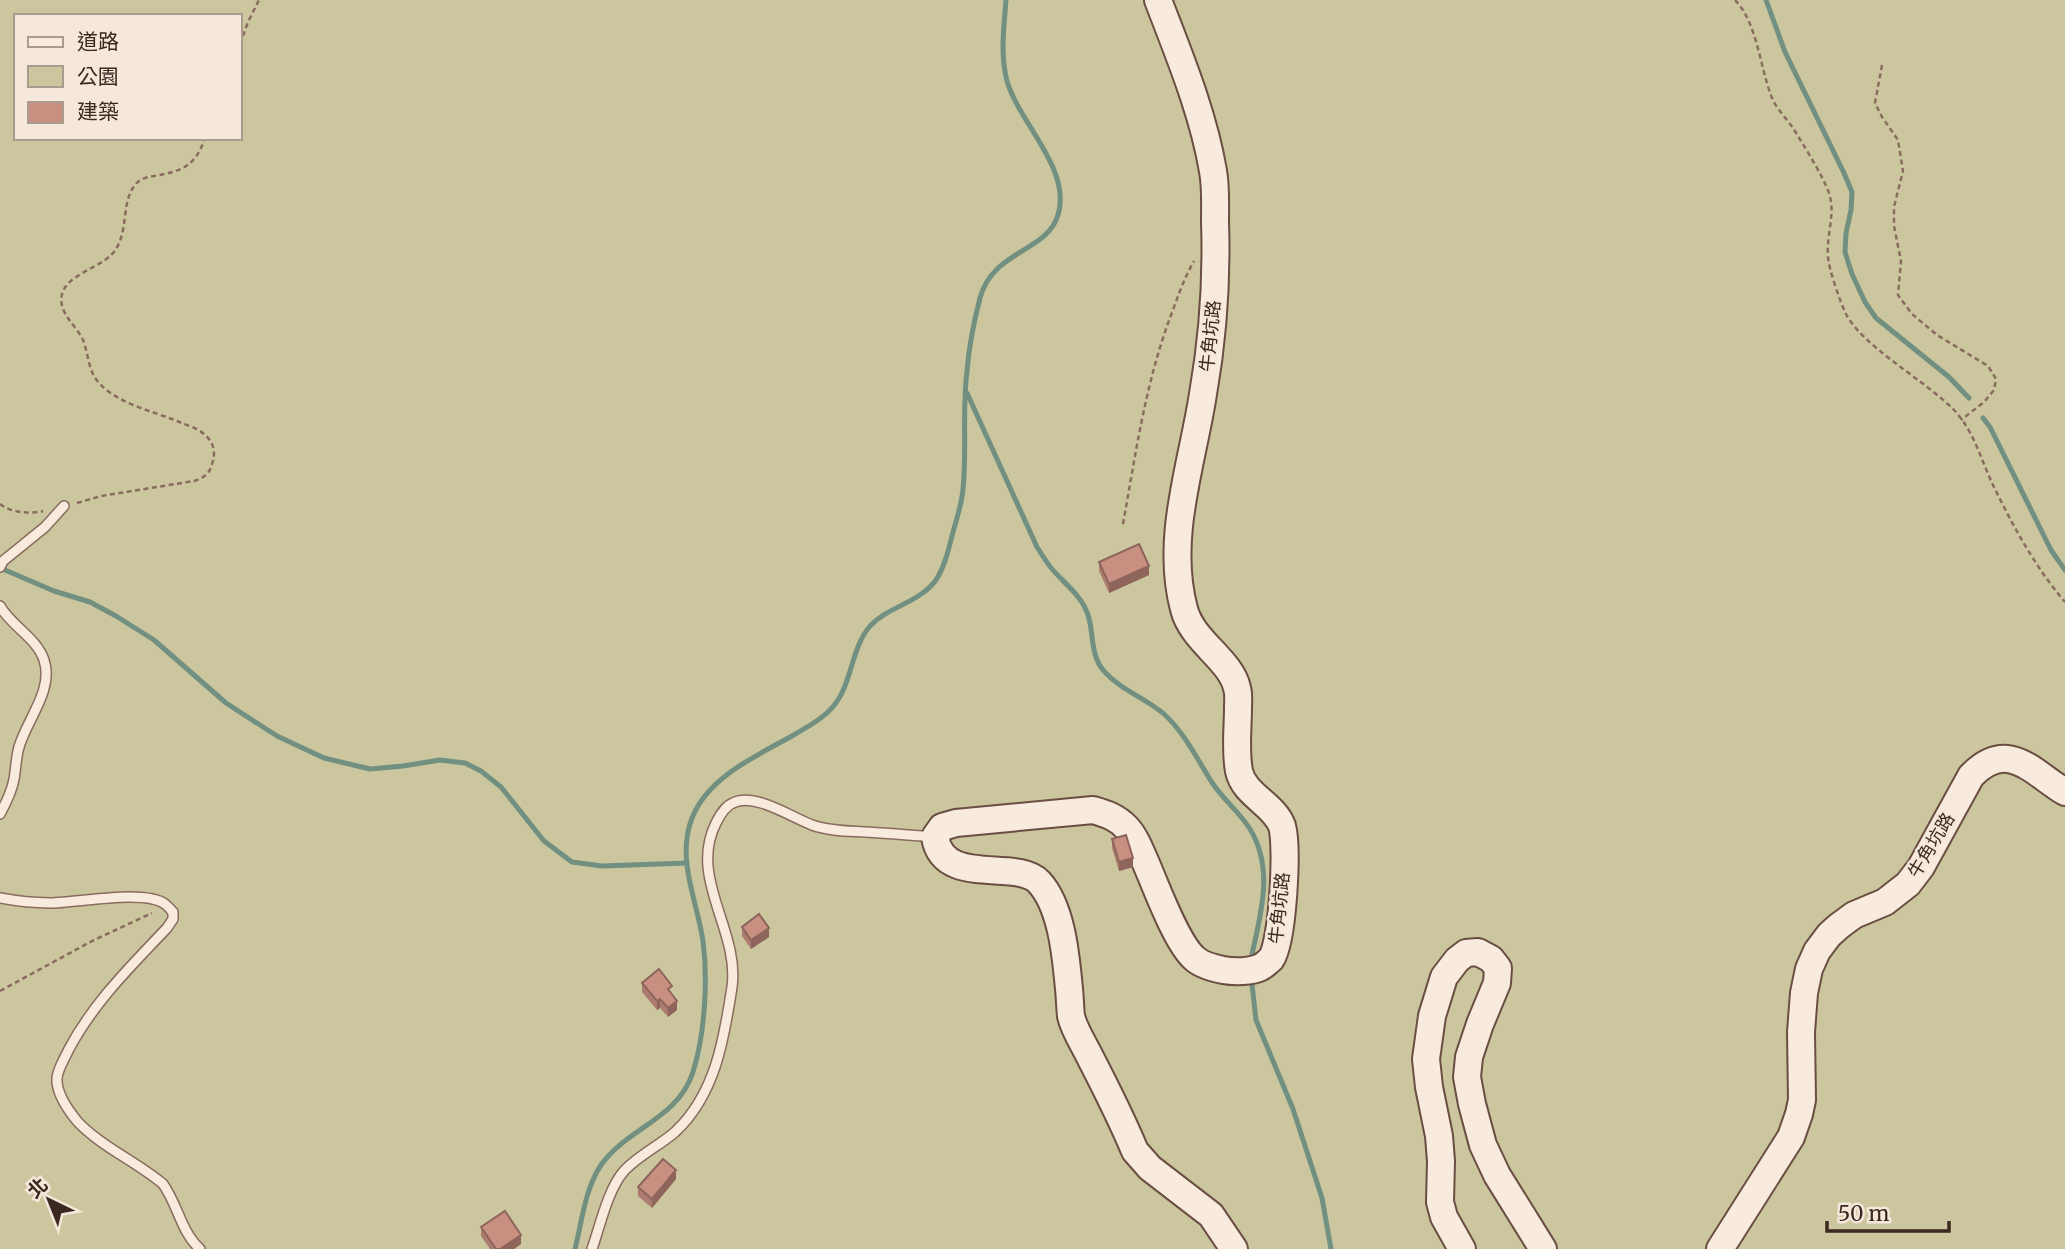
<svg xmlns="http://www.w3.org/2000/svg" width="2065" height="1249" font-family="Merriweather,'Noto Sans TC',serif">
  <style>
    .green { fill: #cbc69e; fill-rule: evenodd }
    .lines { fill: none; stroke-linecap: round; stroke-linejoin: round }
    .stream { stroke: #719081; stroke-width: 5 }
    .lane-casing { stroke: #896c5f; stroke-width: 12 }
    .secondary-casing { stroke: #6b4d42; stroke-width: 30 }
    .path { stroke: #896c5f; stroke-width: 2.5; stroke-dasharray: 5 3.5; stroke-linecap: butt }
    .lane { stroke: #f8eadd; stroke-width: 9 }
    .secondary { stroke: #f8eadd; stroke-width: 26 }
    .wall { fill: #ad7c70 }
    .shaded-wall { fill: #8d655b }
    .building { fill: #c99082; stroke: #8d655b; stroke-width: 2 }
    .labels { text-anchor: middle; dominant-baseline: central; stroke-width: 5; stroke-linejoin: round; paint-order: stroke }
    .street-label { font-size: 18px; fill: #3a2821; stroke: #f5e7d9 }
  </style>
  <rect width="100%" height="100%" fill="#eddbca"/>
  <path class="green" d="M 0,0 L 2065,0 L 2065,1249 L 0,1249 ZM 16,16 L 240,16 L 240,138 L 16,138 Z"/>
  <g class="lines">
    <g class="stream">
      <polyline points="1766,0 1785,52 1844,173 1852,192 1851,210 1846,233 1845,252 1852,274 1865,302 1876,318 1949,377 1969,398"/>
      <path d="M 967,393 L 1037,547 C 1042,555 1047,563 1052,569 C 1065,584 1082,596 1088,615 C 1094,633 1090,656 1104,671 C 1120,690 1146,698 1164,714 C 1185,733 1198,761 1213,784 C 1224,800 1240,813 1250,829 C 1275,870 1260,916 1251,959"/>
      <polyline points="1983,418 1990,427 2051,550 2065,570"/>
      <polyline points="5,570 54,591 90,602 116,616 154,640 226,703 277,736 324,758 370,769 403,766 440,760 465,763 481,771 501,787 544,841 572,862 602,866 687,863"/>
      <polyline points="1252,984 1256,1020 1293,1109 1322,1198 1331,1249"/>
      <path d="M 575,1249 C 582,1221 585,1189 601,1165 C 627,1128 678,1119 693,1072 C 705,1034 708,980 703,941 C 697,900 676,859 692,818 C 708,777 756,756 792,736 C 805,728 818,722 829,711 C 853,688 849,651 870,626 C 889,606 919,603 936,580 C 945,566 949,548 953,532 C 957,518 962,503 963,489 C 967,450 962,410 967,371 C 969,347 974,321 980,298 C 993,250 1047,252 1058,215 C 1072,169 1019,123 1007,81 C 1000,55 1004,26 1006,0"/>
    </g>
    <g class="lane-casing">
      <g id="lane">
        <polyline points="0,567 3,561 45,527 64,506"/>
        <path d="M 0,606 C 11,626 37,638 44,660 C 54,690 27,719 19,747 C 16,757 16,768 14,779 C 12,791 6,803 0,814"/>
        <path d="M 0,898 C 16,901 33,903 50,903 C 77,903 144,889 165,904 C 166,904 172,911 173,912 L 173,919 L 167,928 C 131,966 94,1002 69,1049 C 65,1058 58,1068 57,1078 C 56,1093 68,1110 77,1121 C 100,1146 137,1162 163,1184 C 178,1205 181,1232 200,1249"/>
        <path d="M 592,1249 C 600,1226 608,1189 624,1171 C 639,1155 659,1146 675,1132 C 715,1095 724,1040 732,987 C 740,931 688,878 716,823 C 720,815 725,806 733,803 C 754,792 791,817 812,825 C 829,831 847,831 864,832 C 887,833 910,835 933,837"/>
      </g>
    </g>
    <g class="secondary-casing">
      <g id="secondary">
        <path d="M 1158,0 C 1179,55 1203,112 1213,171 C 1216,187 1215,205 1215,222 C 1217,280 1213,337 1203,394 C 1192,465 1165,538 1184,609 C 1192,641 1231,660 1237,688 C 1239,694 1238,702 1238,707 C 1238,729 1235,750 1239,771 C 1244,795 1274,804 1282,826 C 1288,847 1283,942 1271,959 C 1270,960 1262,967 1261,967 C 1251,972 1234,972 1223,970 C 1213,968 1201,965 1194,958 C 1176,942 1155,884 1145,861 C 1140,850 1135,836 1126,827 C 1116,817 1107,814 1093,810 L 956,823 L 942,827 L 935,837 C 943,888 1017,858 1039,882 C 1062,907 1066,957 1069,989 C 1070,998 1070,1007 1071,1016 C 1074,1030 1085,1046 1091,1059 C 1107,1090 1122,1120 1135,1151 L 1150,1168 L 1211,1215 L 1234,1249"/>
        <polyline points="1462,1249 1444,1217 1440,1202 1441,1161 1439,1136 1429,1087 1426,1059 1432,1016 1444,977 1457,960 1466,953 1478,952 1491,959 1498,968 1497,983 1480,1024 1469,1057 1467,1077 1472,1104 1483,1145 1497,1175 1543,1249"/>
        <path d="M 1720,1249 L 1791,1137 L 1799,1114 L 1802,1100 L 1801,1032 L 1804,993 L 1809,969 L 1817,951 L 1829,935 L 1839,926 L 1854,915 L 1885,902 L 1908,884 L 1921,867 L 1971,776 C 2008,738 2032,772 2065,792"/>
      </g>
    </g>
    <g class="path">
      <path d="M 1735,0 C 1757,22 1760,68 1772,98 C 1777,109 1786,118 1793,128 C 1804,146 1822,174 1829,193 C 1836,214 1826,235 1828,256 C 1828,267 1840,301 1845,312 C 1860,345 1926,381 1954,410 C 1974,431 1981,460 1993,485 C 2013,526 2035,567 2065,602"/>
      <polyline points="240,44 248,22 259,0"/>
      <polyline points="1882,65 1875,103 1882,117 1898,140 1903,171 1894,207 1894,226 1901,261 1898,295 1912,314 1937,335 1988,366 1996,379 1994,390 1984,402 1961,420"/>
      <path d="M 77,503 L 101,496 L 194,481 C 203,478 210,474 212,464 C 216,454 214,442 205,435 C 198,428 186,425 177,421 C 152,411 119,404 100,384 C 88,372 89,356 83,340 C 78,329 68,321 63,309 C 52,277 97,271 112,254 C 130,235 120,203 135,185 C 139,179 147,177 154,176 C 182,171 195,167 205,138"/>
      <path d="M 0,504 C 12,513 29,514 43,511"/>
      <path d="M 1123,524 C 1136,452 1146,379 1173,310 C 1179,293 1185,277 1194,261"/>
      <polyline points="0,991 92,941 152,913"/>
    </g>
    <use href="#lane" class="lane"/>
    <use href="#secondary" class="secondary"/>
  </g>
  <g class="wall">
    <polygon points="1099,562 1149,575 1109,593 1099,571"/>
    <polygon points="1112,839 1133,867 1119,871 1112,848"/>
    <polygon points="742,927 769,937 751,949 742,936"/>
    <polygon points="642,983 672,995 677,1010 668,1017 660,1008 657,1010 642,992"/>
    <polygon points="676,1179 652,1208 638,1196 638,1187"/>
    <polygon points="481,1227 521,1244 514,1249 490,1249 481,1236"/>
  </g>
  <g class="shaded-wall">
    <polygon points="1149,566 1149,575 1109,593 1109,584"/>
    <polygon points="1133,858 1133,867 1119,871 1119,862"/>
    <polygon points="769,928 769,937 751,949 751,940"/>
    <polygon points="660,999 660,1008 657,1010 657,1001"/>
    <polygon points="677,1001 677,1010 668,1017 668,1008"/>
    <polygon points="676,1170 676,1179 652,1208 652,1199"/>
    <polygon points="521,1235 521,1244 514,1249 500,1249"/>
  </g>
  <g class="building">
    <polygon points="1139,544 1149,566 1109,584 1099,562"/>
    <polygon points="1126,835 1133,858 1119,862 1112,839"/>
    <polygon points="759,914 769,928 751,940 742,927"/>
    <polygon points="659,969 672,986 668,989 677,1001 668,1008 660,999 657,1001 642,983"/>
    <polygon points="663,1159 676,1170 652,1199 638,1187"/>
    <polygon points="505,1211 521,1235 500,1249 496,1249 481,1227"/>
  </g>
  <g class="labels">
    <g class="street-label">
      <text transform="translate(1210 336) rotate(-84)">牛角坑路</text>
      <text transform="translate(1931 845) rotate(-59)">牛角坑路</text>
      <text transform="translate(1279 908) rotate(-84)">牛角坑路</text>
    </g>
  </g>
  <rect x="14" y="14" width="228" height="126" fill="#f5e7d9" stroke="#aa9b8f" stroke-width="2"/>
  <rect x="28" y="37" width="35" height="10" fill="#f8eadd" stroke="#aa9b8f" stroke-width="2"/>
  <text x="77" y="49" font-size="21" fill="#3a2821">道路</text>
  <rect x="28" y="66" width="35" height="21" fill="#cbc69e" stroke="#aa9b8f" stroke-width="2"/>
  <text x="77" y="84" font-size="21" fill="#3a2821">公園</text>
  <rect x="28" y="102" width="35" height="21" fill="#c99082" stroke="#aa9b8f" stroke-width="2"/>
  <text x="77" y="119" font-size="21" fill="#3a2821">建築</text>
  <g transform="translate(49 1200) rotate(317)" stroke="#f5e7d9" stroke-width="5" paint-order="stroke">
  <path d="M0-5L12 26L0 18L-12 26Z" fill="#3a2821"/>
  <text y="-10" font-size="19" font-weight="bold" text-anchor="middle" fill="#3a2821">北</text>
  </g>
  <path d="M1827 1221v10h122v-10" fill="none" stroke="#3a2821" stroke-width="3.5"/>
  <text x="1838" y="1221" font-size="21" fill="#3a2821" stroke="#f5e7d9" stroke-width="5" paint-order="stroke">50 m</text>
</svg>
